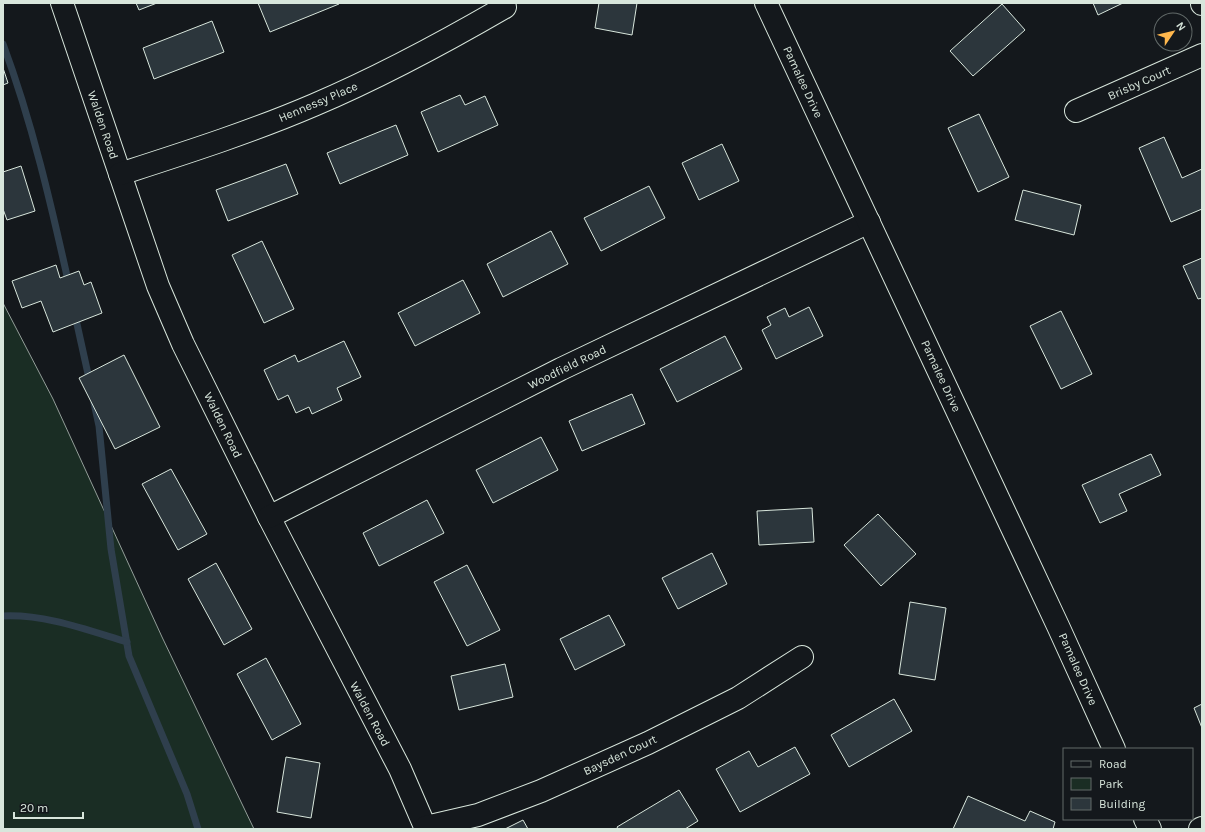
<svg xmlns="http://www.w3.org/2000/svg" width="1205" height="832" font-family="Karla,sans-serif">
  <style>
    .green { fill: #1a2d24; stroke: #939e99 }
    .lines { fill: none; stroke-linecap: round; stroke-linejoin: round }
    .stream { stroke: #2f3f4d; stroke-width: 7 }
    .building { fill: #2c363c; stroke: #d8e6dc }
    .minor-casing { stroke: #d8e6dc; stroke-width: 24 }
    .major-casing { stroke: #d8e6dc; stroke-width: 24 }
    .minor { stroke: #14181c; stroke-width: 22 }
    .major { stroke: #14181c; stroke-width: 22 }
    .labels { text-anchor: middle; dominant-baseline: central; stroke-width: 3; stroke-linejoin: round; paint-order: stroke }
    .street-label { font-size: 12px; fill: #d8e6dc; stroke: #14181c }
  </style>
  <rect width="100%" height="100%" fill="#14181c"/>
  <polygon class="green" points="3,303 53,399 162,637 254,829 3,829"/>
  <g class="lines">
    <g class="stream">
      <path d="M 3,44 C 32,122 51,204 69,285"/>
      <polyline points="75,315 90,383"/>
      <polyline points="94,403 99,426 111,549 129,656 187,794 198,829"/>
      <path d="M 3,616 C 45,614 87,630 127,642"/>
    </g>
  </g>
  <g class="building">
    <polygon points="136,3 157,3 139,10"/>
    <polygon points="258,3 339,3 339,4 270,32"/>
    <polygon points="599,3 637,3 632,35 595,28"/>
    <polygon points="1093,3 1123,3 1098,15"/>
    <polygon points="1002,4 1025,30 973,76 950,51"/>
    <polygon points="212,21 224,52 154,79 143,48"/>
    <polygon points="3,68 8,83 3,85"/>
    <polygon points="460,95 465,105 485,96 498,125 438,152 421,112"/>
    <polygon points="979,114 1009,177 978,192 948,128"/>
    <polygon points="396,125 408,155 340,184 327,153"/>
    <polygon points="1164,137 1182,178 1202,169 1202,209 1171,222 1139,148"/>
    <polygon points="722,144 739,181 699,200 682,163"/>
    <polygon points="286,164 298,194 228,221 216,190"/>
    <polygon points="21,166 35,211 7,220 3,209 3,172"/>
    <polygon points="649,186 665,218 601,251 584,218"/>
    <polygon points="1023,190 1081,205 1074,235 1015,220"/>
    <polygon points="551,231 568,264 503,297 487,264"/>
    <polygon points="262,241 294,309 264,323 232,255"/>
    <polygon points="1202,258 1202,298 1198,299 1183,266"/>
    <polygon points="56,265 60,278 79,271 84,285 91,282 102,313 53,332 41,301 22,308 12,281"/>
    <polygon points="463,280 480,313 415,346 398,313"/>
    <polygon points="809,307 823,336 776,359 762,330 771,325 767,317 785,308 789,317"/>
    <polygon points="1061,311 1092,374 1061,389 1030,326"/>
    <polygon points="725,336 742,369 677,402 660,369"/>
    <polygon points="344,341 361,377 337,388 342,400 312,414 309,407 296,413 288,395 278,400 264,370 295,355 298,362"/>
    <polygon points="124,355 160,427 115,449 79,378"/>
    <polygon points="632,394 645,424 582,451 569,421"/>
    <polygon points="541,437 558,470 493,503 476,470"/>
    <polygon points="1151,454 1161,475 1119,494 1127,511 1100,523 1082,485"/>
    <polygon points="171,469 207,534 178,550 142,484"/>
    <polygon points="427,500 444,533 379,566 363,533"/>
    <polygon points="812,508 814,542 759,545 757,511"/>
    <polygon points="878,514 916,554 881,586 844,545"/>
    <polygon points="712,553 727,584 678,609 662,578"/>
    <polygon points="216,563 252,629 224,645 188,579"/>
    <polygon points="467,565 500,630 467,646 434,582"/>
    <polygon points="910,602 946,608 935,680 899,674"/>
    <polygon points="609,615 625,645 575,670 560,639"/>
    <polygon points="266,658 301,724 272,740 237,674"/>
    <polygon points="505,664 513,697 459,710 451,676"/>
    <polygon points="894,699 912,731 849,767 831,735"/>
    <polygon points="1202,704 1202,728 1194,708"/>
    <polygon points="795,747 810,774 740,812 716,769 749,751 758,767"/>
    <polygon points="286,757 320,763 311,818 277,812"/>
    <polygon points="679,790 698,821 685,829 618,829 617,827"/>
    <polygon points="968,796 1025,821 1030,811 1055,822 1053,829 953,829"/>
    <polygon points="523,820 528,829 505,829"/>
  </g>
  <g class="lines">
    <g class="minor-casing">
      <g id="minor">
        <polyline points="62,3 158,286 183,344 269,517 400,769 426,829"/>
        <polyline points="1202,3 1202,4"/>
        <polyline points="1076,111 1202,55"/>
        <path d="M 120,174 C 185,153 251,132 314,105 C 380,77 443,43 505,7"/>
        <polyline points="269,517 561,369 869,222"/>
        <polyline points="426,827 478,815 541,791 648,743 738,698 802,657"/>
        <polyline points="1200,829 1202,828"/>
      </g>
    </g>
    <g class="major-casing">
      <g id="major">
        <polyline points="766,3 1058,626 1114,749"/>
        <polyline points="1145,819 1150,829"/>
      </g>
    </g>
    <use href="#minor" class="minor"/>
    <use href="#major" class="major"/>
  </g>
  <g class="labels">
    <g class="street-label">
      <text transform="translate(803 82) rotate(65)">Pamalee Drive</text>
      <text transform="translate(1139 83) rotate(-24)">Brisby Court</text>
      <text transform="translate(318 102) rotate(-23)">Hennessy Place</text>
      <text transform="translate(103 125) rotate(71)">Walden Road</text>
      <text transform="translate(567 367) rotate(-26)">Woodfield Road</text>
      <text transform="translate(941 376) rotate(65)">Pamalee Drive</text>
      <text transform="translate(223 425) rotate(64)">Walden Road</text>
      <text transform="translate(1078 669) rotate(66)">Pamalee Drive</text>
      <text transform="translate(370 714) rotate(62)">Walden Road</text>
      <text transform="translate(620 755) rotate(-25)">Baysden Court</text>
    </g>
  </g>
  <rect width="1205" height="832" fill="none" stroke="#d8e6dc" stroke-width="8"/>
  <rect x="1063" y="748" width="130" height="72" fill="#14181c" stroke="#626a69"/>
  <rect x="1071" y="761" width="20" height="6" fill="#14181c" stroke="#626a69"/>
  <text x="1099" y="768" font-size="12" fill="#d8e6dc">Road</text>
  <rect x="1071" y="778" width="20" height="12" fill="#1a2d24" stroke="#626a69"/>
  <text x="1099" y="788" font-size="12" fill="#d8e6dc">Park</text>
  <rect x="1071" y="798" width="20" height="12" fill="#2c363c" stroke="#626a69"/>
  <text x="1099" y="808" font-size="12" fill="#d8e6dc">Building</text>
  <g transform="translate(1173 32) rotate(55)"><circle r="19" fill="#14181c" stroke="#626a69"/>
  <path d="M0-3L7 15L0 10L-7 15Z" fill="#ffb74d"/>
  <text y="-6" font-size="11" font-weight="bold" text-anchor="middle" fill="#d8e6dc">N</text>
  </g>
  <path d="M14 812v6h69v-6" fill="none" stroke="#d8e6dc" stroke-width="2"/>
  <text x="20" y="812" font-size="12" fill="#d8e6dc" stroke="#14181c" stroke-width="3" paint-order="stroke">20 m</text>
</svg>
